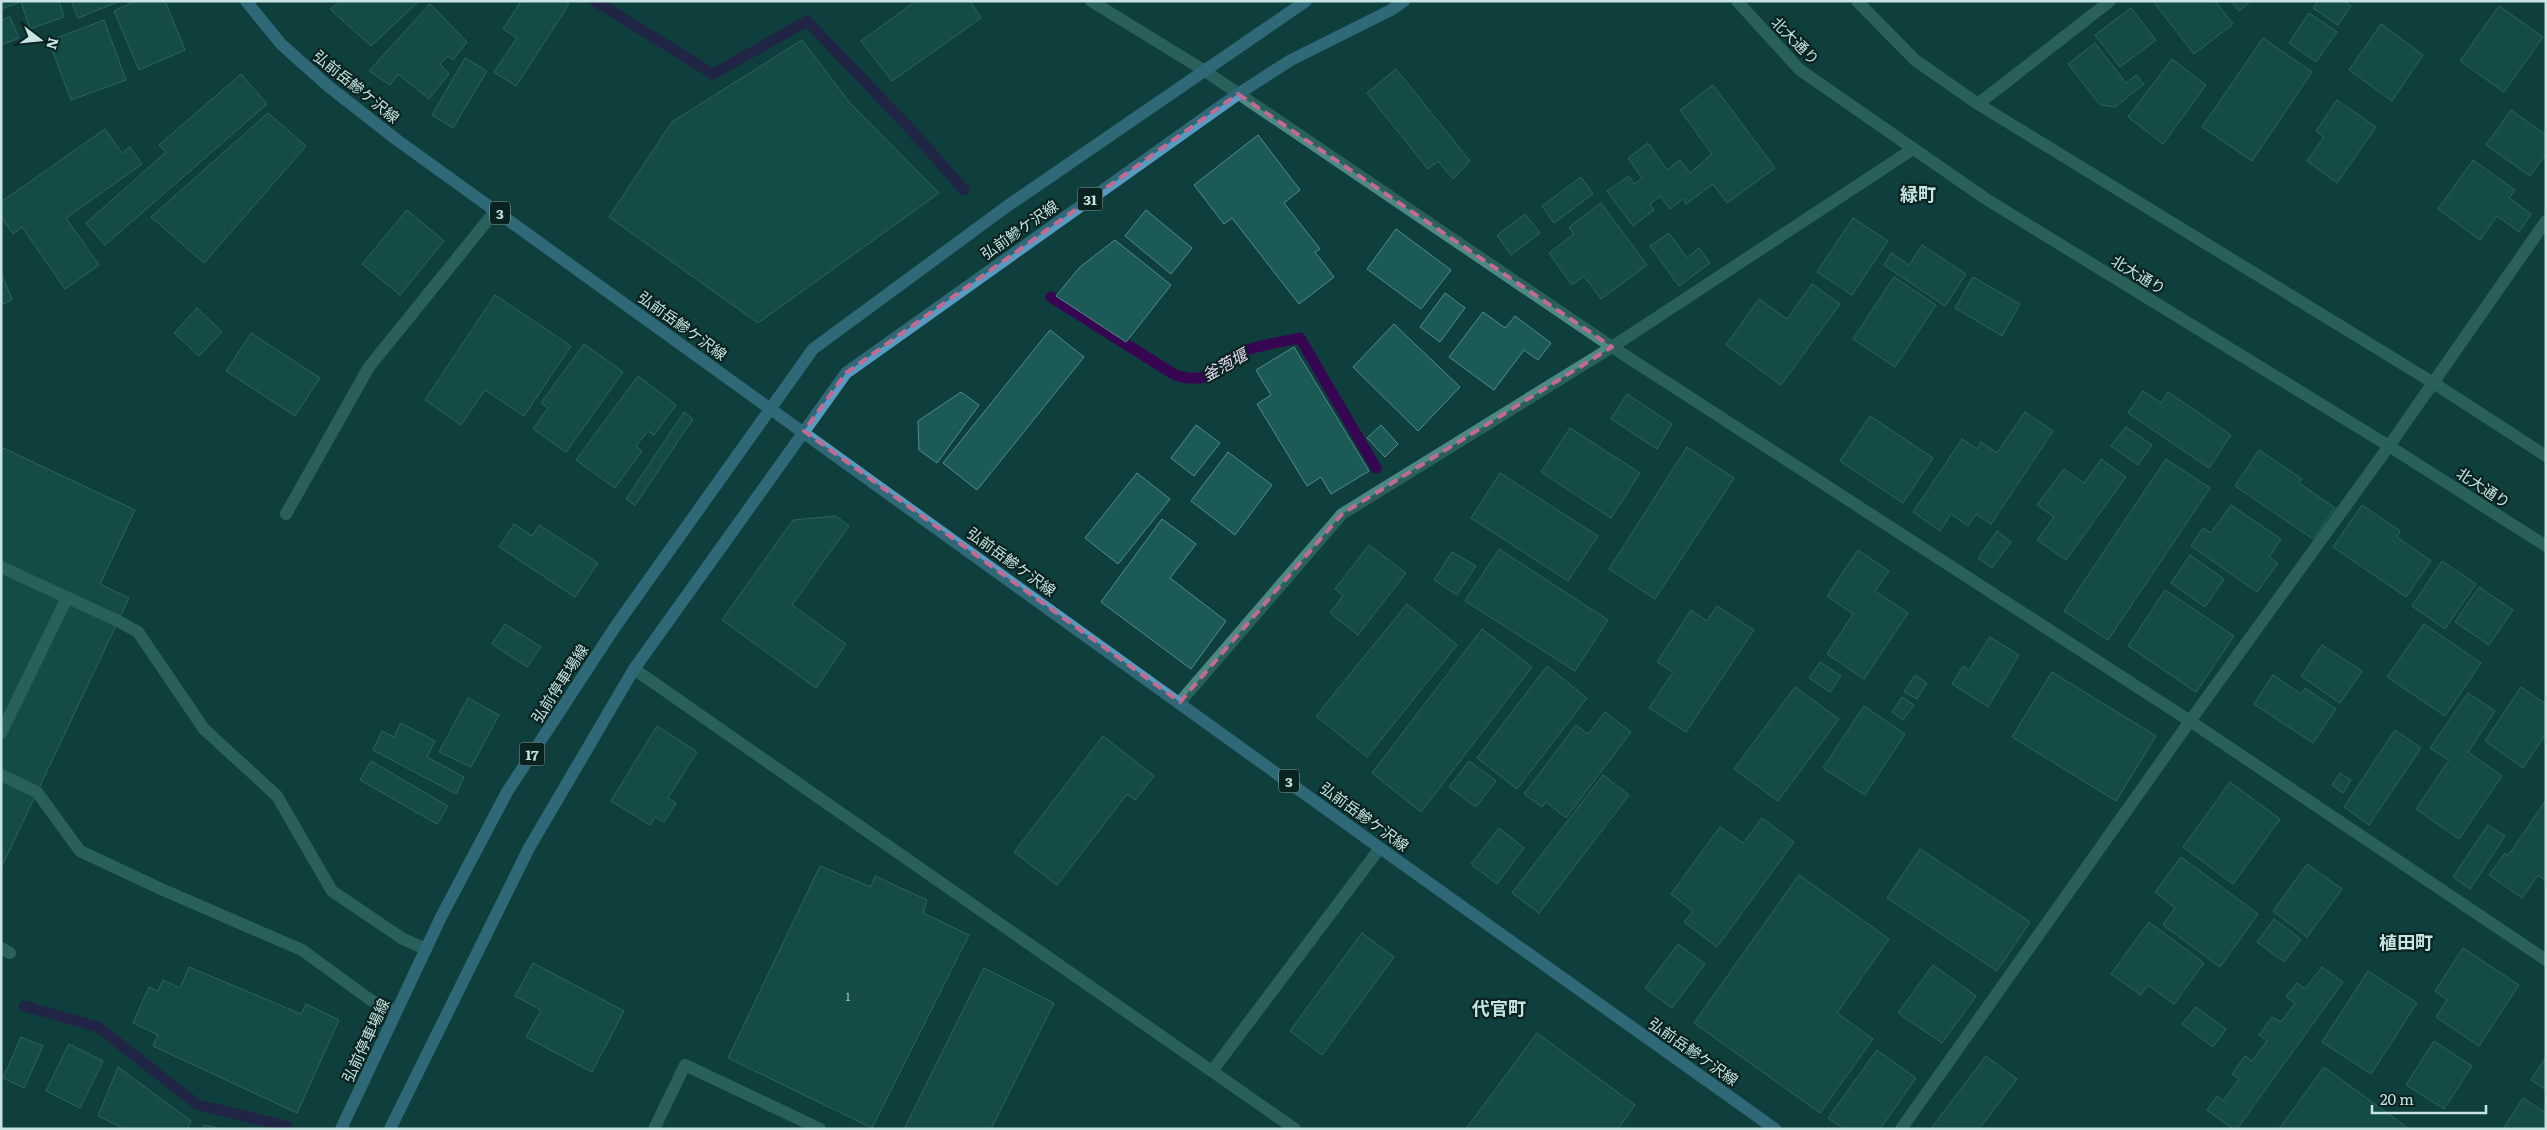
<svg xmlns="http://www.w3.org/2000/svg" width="2547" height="1130" font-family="Literata,'Noto Sans JP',serif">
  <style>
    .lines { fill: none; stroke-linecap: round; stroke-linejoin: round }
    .stream { stroke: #370652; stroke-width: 11 }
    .building { fill: #1b5a56; stroke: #518d88 }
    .service { stroke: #4c8884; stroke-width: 12 }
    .minor { stroke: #4c8884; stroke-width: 12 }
    .tertiary { stroke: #4c8884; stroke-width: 12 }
    .primary { stroke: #589bc2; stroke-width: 12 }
    .marked { fill: none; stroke: #c46a91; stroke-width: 4; stroke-dasharray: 10 6; stroke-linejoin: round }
    .labels { text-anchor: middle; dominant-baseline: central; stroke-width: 4.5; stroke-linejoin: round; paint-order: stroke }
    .number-label { font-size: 12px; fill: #9bc2be }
    .shield { fill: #0a2321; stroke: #8eaaa7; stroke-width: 1 }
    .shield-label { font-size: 14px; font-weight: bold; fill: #c6e4e1 }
    .street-label { font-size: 15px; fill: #c6e4e1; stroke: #0a2321 }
    .water-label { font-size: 16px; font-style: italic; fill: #e7daf3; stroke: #0a2321 }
    .quarter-label { font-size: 18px; font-weight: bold; fill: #c6e4e1; stroke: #0a2321 }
  </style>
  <rect width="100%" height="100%" fill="#0f3f3c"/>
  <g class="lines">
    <g class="stream">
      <polyline points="595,1 713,74 807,21 914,133 964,190"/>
      <path d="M 1051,297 L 1175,375 C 1217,388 1215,360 1247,350 C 1264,344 1282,342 1300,338 L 1376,468"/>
      <polyline points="24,1006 98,1027 198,1105 287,1126"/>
    </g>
  </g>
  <g class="building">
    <polygon points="1,1 59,1 64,17 30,29 21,2 1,9"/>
    <polygon points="71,1 120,1 78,18"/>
    <polygon points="136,1 165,1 185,50 139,70 114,11"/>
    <polygon points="342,1 419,1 371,46 330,9"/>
    <polygon points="521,1 564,1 569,4 516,86 494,72 517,38 503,29"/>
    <polygon points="916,1 970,1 981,18 892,81 861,41"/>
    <polygon points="2153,1 2215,1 2233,24 2194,54"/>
    <polygon points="2231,1 2251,1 2239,11"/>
    <polygon points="2318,1 2344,1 2351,6 2338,25 2313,8"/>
    <polygon points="430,4 467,42 453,60 448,56 440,64 449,74 429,99 398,74 390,85 369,71"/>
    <polygon points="2499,6 2543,37 2504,92 2460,61"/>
    <polygon points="2131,8 2156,40 2120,67 2095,35"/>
    <polygon points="2309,13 2337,32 2316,62 2289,43"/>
    <polygon points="10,17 19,38 1,45 1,20"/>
    <polygon points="104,20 126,80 71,100 49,41"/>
    <polygon points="2381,24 2423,55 2392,101 2349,70"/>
    <polygon points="2263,38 2312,72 2252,161 2202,127"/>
    <polygon points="802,40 850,103 939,193 758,323 609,217 672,122"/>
    <polygon points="2095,43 2126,83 2136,75 2144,84 2115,107 2100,105 2068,64"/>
    <polygon points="465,58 487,71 453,128 432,115"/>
    <polygon points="2172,59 2206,85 2163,144 2128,117"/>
    <polygon points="1396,69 1470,161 1453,179 1438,161 1428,169 1367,93"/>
    <polygon points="241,74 267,104 105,245 86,223 166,152 159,145"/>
    <polygon points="1713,85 1775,168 1727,203 1713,184 1686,204 1683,199 1670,209 1660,196 1650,204 1654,210 1633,226 1607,191 1629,176 1634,184 1642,178 1628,158 1648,143 1667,170 1680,160 1690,173 1712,154 1680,110"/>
    <polygon points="2337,100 2376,127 2337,183 2307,161 2324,137 2316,131"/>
    <polygon points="2511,110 2546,135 2546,154 2530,176 2486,145"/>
    <polygon points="268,113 306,146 204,263 151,217"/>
    <polygon points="105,129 122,153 130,147 142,164 66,218 99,265 65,289 22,227 13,234 1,217 1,202"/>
    <polygon points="1258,135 1300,190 1284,203 1320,249 1315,252 1334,277 1299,304 1232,218 1224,224 1194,185"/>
    <polygon points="2473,160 2515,190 2509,198 2531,214 2519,232 2497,216 2480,240 2438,209"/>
    <polygon points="1581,177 1593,194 1554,223 1542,206"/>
    <polygon points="1601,203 1647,265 1601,299 1584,276 1572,285 1549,253 1574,234 1569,227"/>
    <polygon points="407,210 444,241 400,295 362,264"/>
    <polygon points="1146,210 1192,248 1171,274 1125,236"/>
    <polygon points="1525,214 1540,233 1511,255 1497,235"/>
    <polygon points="1853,218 1888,241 1852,295 1817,272"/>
    <polygon points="1396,229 1451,270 1421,309 1367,269"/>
    <polygon points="1669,233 1687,258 1699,248 1710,263 1679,286 1650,246"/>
    <polygon points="1115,240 1171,285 1126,342 1056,296 1080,267"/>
    <polygon points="1922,245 1966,274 1945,306 1884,265 1891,253 1909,265"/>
    <polygon points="1,272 12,300 1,305"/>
    <polygon points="1894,277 1936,305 1895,367 1853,339"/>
    <polygon points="1973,277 2020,304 2002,336 1955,308"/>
    <polygon points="1812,284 1840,304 1781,385 1726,345 1759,299 1787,319"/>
    <polygon points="1445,293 1465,308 1440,342 1420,327"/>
    <polygon points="495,295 571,346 524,416 485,390 461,425 425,400"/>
    <polygon points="197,308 222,332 199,356 174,333"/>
    <polygon points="1483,312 1505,328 1515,316 1551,343 1538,360 1524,350 1494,390 1449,357"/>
    <polygon points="1394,324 1460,387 1418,431 1353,367"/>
    <polygon points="1050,330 1084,357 977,490 943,463"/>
    <polygon points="251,333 320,378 295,416 226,371"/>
    <polygon points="584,344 623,372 566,452 533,429 548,408 541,403"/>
    <polygon points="1294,347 1369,471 1331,494 1321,477 1307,486 1257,404 1271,395 1256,370"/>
    <polygon points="638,376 676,405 654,435 648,431 636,446 642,451 615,488 576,460"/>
    <polygon points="2143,391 2161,403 2168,392 2231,435 2209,468 2128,413"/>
    <polygon points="961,392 979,405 937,463 919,450 918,421"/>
    <polygon points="1627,394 1672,424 1657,449 1611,419"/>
    <polygon points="684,412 693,419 635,505 626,499"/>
    <polygon points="2025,412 2053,431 1991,524 1976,514 1968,526 1951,514 1940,531 1913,512 1962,439 1977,449 1981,442 1997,453"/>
    <polygon points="1870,416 1933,458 1903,503 1840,461"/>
    <polygon points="1196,425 1220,443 1194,476 1171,458"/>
    <polygon points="1381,425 1398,444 1385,457 1367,438"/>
    <polygon points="2126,427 2152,445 2138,465 2111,446"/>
    <polygon points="1570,428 1640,473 1611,518 1541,472"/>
    <polygon points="1,447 135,510 100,584 129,598 1,868"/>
    <polygon points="1687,447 1734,478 1655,599 1609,569"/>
    <polygon points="2259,450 2302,479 2299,483 2335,508 2313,539 2235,486"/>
    <polygon points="1228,452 1272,485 1235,535 1191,501"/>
    <polygon points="2101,459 2126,477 2066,560 2037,540 2054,517 2037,505 2064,469 2084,483"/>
    <polygon points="2166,459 2210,488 2108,640 2064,611"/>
    <polygon points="1137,473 1170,499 1118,564 1085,538"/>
    <polygon points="1500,473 1598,536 1568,581 1471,518"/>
    <polygon points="2231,505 2281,539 2269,557 2278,563 2257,592 2191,546 2203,528 2211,533"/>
    <polygon points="2362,505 2400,531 2397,537 2431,561 2406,597 2333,547"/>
    <polygon points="836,516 849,526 792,605 846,644 816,688 722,620 793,520"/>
    <polygon points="1162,519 1196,544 1170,578 1226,621 1191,669 1101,602"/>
    <polygon points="514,524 532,536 539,525 598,563 575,597 499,547"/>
    <polygon points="1997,531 2011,542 1992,568 1978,558"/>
    <polygon points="1369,545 1406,573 1358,635 1330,613 1343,596 1335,589"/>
    <polygon points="1499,549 1608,620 1575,671 1465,601"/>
    <polygon points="1858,550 1889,571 1875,591 1908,613 1864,679 1827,654 1853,614 1827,596"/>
    <polygon points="1452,552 1476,566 1457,595 1434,580"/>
    <polygon points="2190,555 2224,579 2205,607 2171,583"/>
    <polygon points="2442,561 2476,584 2445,629 2412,606"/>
    <polygon points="2479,587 2513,610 2489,645 2455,622"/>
    <polygon points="2165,590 2234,636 2196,692 2128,646"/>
    <polygon points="1407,604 1457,645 1367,757 1316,716"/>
    <polygon points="1717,606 1754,630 1686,732 1649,708 1673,672 1657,662 1691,610 1707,621"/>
    <polygon points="505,624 541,647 527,667 492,644"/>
    <polygon points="2424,624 2481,663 2445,716 2387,677"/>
    <polygon points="1482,629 1532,667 1421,812 1372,773"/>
    <polygon points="1990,637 2019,655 1988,707 1952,684 1963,666 1969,670"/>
    <polygon points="2322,645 2362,671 2340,703 2301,676"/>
    <polygon points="1820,662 1841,676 1830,692 1809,678"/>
    <polygon points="1547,666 1587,698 1517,789 1477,758"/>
    <polygon points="2052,672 2156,736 2116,801 2012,737"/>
    <polygon points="1915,675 1927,683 1917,699 1904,692"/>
    <polygon points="2273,675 2301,694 2305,688 2336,709 2313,743 2254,704"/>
    <polygon points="1795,687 1839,719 1778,801 1734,769"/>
    <polygon points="2521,687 2546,704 2546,734 2523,768 2485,741"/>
    <polygon points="2468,693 2495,711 2468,752 2502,776 2459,839 2416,809 2449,760 2430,748"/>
    <polygon points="1902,697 1914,705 1903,720 1892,712"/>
    <polygon points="468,698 499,715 471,767 439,752"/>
    <polygon points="1864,706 1905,734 1865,795 1823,768"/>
    <polygon points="1605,712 1631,732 1566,818 1546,802 1542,807 1524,794 1576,725 1588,734"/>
    <polygon points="401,723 435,741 427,757 464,777 456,794 373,750 382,731 394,737"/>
    <polygon points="657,726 697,752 668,798 676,803 664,822 655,817 650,825 611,801"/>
    <polygon points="2395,730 2421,748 2369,825 2344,807"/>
    <polygon points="1103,736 1154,776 1135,800 1127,794 1057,885 1014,852"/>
    <polygon points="371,761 448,806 437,824 360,780"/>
    <polygon points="1469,761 1496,781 1476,807 1449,787"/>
    <polygon points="2340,773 2351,780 2343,793 2332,785"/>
    <polygon points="1603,775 1629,795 1539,913 1512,893"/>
    <polygon points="2230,782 2280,819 2233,884 2183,847"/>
    <polygon points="2546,800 2546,881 2538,875 2522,898 2489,875 2505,853 2508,856"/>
    <polygon points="1762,818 1794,842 1717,947 1684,922 1693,911 1671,894 1720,827 1743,843"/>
    <polygon points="2488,825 2505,836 2470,889 2453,877"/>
    <polygon points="1499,828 1524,848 1497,884 1471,864"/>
    <polygon points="1920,849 2030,922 1997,971 1887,898"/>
    <polygon points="2181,857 2258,914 2220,967 2163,925 2175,908 2155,892"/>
    <polygon points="2307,864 2342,889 2307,937 2273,911"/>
    <polygon points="820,866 871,887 875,876 927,900 923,913 969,935 872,1128 728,1058"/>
    <polygon points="1799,875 1889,939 1837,1013 1873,1039 1820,1113 1694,1023"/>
    <polygon points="2274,919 2301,939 2284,962 2257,942"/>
    <polygon points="2149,922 2204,963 2174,1004 2148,985 2141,995 2111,974"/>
    <polygon points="1362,933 1394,957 1322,1055 1290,1031"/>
    <polygon points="1678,944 1705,964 1672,1008 1645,988"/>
    <polygon points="2463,948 2519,985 2479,1046 2436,1017 2447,1000 2435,991"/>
    <polygon points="533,963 624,1011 592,1072 526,1037 541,1010 515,996"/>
    <polygon points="1933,965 1976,996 1942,1043 1898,1013"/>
    <polygon points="189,967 301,1014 306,1004 339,1020 297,1113 153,1046 158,1035 133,1023 149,987 158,991 163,980 180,988"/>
    <polygon points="2322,967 2343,982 2237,1129 2233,1129 2207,1110 2217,1096 2223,1101 2239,1079 2232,1074 2245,1056 2252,1061 2267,1041 2259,1035 2272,1017 2281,1022 2295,1003 2286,997 2297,983 2305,989"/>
    <polygon points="984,968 1054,1003 991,1129 908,1129 905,1127"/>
    <polygon points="2368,971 2417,1003 2371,1074 2322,1042"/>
    <polygon points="2196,1007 2226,1029 2213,1047 2182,1024"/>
    <polygon points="1537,1033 1635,1105 1618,1129 1466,1129"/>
    <polygon points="21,1037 43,1046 24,1088 3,1078"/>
    <polygon points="2434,1041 2472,1066 2444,1109 2406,1085"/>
    <polygon points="69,1044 103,1061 80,1108 46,1091"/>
    <polygon points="1877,1050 1916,1078 1880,1129 1844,1129 1828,1118"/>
    <polygon points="1986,1056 2017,1079 1979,1129 1935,1129 1932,1127"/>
    <polygon points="2546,1057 2546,1090 2531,1080"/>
    <polygon points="118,1067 191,1121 187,1129 125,1129 98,1116"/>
    <polygon points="2324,1067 2409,1129 2279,1129"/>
    <polygon points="2523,1098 2546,1113 2546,1129 2503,1129"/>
    <polygon points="204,1125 223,1129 202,1129"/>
  </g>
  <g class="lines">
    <g class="service">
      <polyline points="1,567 118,621 138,632 204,729 277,796 332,891 403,939 426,949"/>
      <polyline points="1,733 67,598"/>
      <polyline points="1,775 37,792 80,851 161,889 302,950 372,1001 396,1011"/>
      <polyline points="1,948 10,953"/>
    </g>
    <g class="minor">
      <polyline points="1091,1 1205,71 1612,347 2190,721 2546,960"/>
      <polyline points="1978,104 2110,1"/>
      <polyline points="286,514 369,367 496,210"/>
      <polyline points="634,669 1295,1129"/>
      <polyline points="1180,702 1342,514 1612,347 1913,149"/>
      <polyline points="1212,1071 1380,848"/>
      <polyline points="654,1129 685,1065 820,1129"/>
      <polyline points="1901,1129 2190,721 2389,446 2546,221"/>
    </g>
    <g class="tertiary">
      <polyline points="1737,1 1800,70 1986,199 2389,446 2546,546"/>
      <polyline points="1857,1 1915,60 1978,104 2432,382 2546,456"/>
    </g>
    <g class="primary">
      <polyline points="246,1 281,44 328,86 397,140 1380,848 1775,1129"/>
      <polyline points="341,1129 441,917 507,792 615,627 813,349 1006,207 1306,1"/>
      <polyline points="390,1129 529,848 634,669 846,373 1238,94 1291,60 1391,10 1404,1"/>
    </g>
  </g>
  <path d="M0 0H2547V1130H0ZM 1238,94 L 1612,347 L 1342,514 L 1180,702 L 804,431 L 846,373 Z" fill="#0f3f3c" fill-opacity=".55" fill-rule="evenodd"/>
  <path class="marked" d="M 1238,94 L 1612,347 L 1342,514 L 1180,702 L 804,431 L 846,373 Z"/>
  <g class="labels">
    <g class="number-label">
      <text x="848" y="996">1</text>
    </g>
    <g class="shield">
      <rect x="1077.5" y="187.5" width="25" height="23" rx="4"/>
      <rect x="490" y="201.5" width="20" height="23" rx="4"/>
      <rect x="519.5" y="742.5" width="25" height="23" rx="4"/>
      <rect x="1279" y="769.5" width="20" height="23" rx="4"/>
    </g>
    <g class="shield-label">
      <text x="1090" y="199">31</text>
      <text x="500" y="213">3</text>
      <text x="532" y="754">17</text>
      <text x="1289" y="781">3</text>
    </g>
    <g class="street-label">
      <text transform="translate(1796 40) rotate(45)">北大通り</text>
      <text transform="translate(357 86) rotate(39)">弘前岳鰺ケ沢線</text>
      <text transform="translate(1019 229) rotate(-35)">弘前鰺ケ沢線</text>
      <text transform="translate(2139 274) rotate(31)">北大通り</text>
      <text transform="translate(683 325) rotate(36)">弘前岳鰺ケ沢線</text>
      <text transform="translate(2484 487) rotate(33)">北大通り</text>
      <text transform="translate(1012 561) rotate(36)">弘前岳鰺ケ沢線</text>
      <text transform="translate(559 683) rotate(-57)">弘前停車場線</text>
      <text transform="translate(1365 816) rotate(36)">弘前岳鰺ケ沢線</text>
      <text transform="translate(365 1040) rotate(-65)">弘前停車場線</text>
      <text transform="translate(1694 1051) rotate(35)">弘前岳鰺ケ沢線</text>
    </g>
    <g class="water-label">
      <text transform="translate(1224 364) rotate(-29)">釜萢堰</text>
    </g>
    <g class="quarter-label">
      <text x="1918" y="193">緑町</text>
      <text x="2406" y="941">植田町</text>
      <text x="1499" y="1007">代官町</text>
    </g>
  </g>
  <rect width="2547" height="1130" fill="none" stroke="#c6e4e1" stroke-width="5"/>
  <g transform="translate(40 40) rotate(106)" stroke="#0a2321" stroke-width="4" paint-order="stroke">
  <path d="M0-4L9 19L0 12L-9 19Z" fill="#c6e4e1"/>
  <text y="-8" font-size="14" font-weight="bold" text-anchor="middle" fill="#c6e4e1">N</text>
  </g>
  <path d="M2372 1105v8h114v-8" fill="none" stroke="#c6e4e1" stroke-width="2.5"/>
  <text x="2380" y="1105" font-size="15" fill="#c6e4e1" stroke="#0a2321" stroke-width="4" paint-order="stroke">20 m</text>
</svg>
